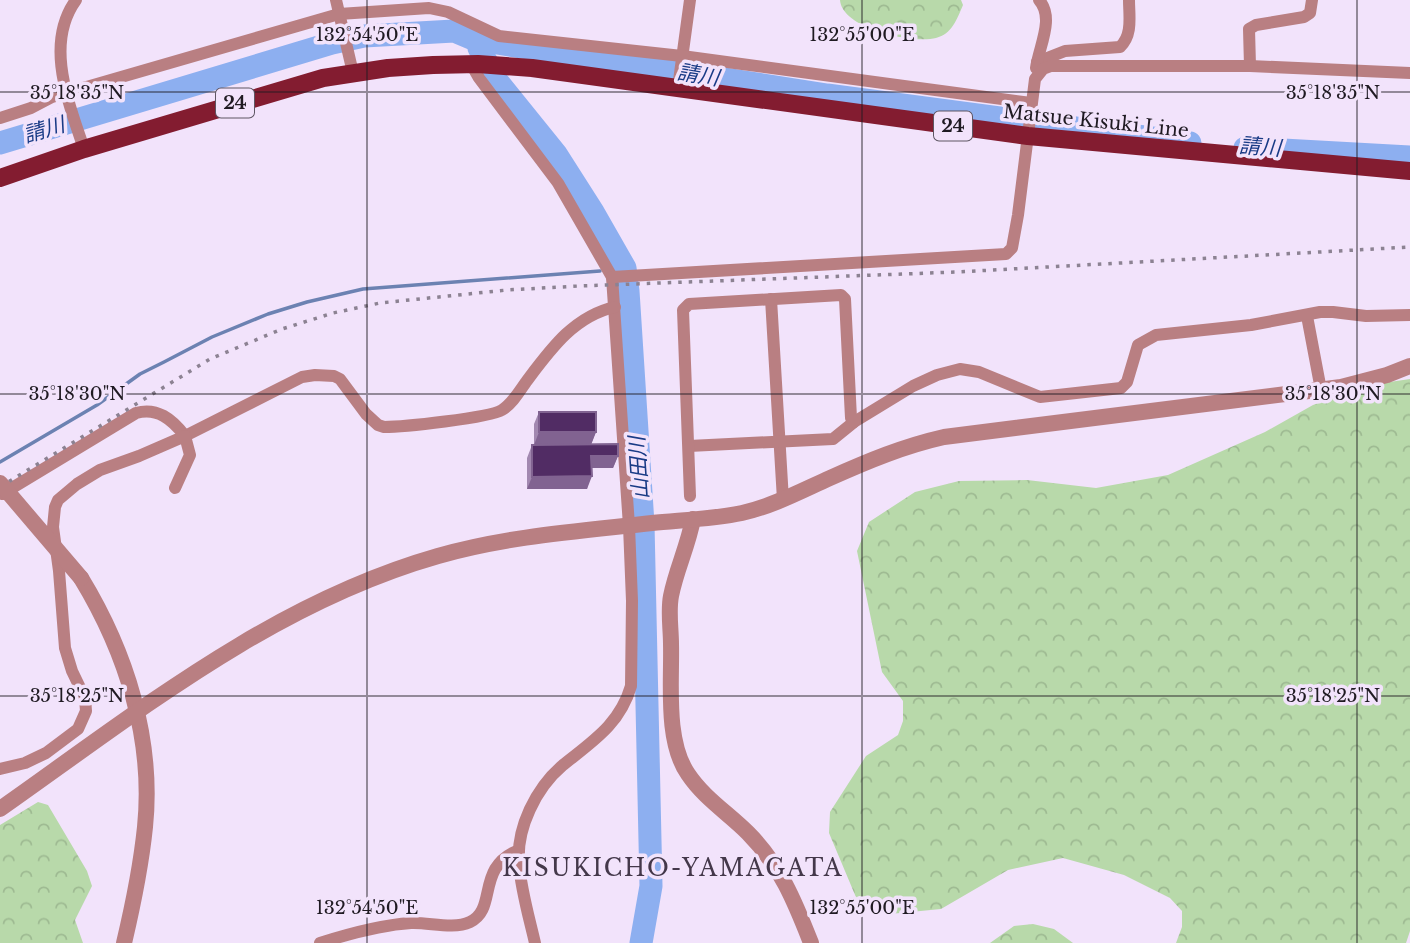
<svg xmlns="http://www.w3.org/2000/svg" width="1410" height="943" font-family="'Libre Baskerville','Noto Sans JP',serif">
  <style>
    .forest { fill: url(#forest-crowns) }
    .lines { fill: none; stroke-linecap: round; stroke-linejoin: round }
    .stream { stroke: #6c82b2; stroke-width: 3.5 }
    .river { stroke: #8daff0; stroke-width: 23 }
    .minor { stroke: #b97f82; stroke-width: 12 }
    .tertiary { stroke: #b97f82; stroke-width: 16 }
    .primary { stroke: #831c30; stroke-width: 18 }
    .rail { stroke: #8c8292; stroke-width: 3.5; stroke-dasharray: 3.5 7; stroke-linecap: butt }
    .tertiary-bridge { stroke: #b97f82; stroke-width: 16 }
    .wall { fill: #a288b0 }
    .shaded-wall { fill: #816391 }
    .building { fill: #512c64; stroke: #816391; stroke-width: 2 }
    .ticks { fill: none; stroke: #1f1a22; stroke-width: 2; stroke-opacity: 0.45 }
    .labels { text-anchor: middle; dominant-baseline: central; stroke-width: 7; stroke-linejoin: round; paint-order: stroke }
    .shield { fill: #f2e3fb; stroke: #5e5663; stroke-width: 2 }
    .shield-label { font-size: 18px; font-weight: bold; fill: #1f1a22 }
    .street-label { font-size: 19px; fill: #1f1a22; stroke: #f2e3fb }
    .water-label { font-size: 21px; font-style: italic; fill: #193b86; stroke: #f2e3fb }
    .quarter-label { font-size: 23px; letter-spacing: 2px; fill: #44384a; stroke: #f2e3fb }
    .ticks-label { font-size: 18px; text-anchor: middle; fill: #1f1a22; stroke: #f2e3fb; stroke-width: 7; stroke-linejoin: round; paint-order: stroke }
  </style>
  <defs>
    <pattern id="forest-crowns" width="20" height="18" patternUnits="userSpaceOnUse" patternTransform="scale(1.75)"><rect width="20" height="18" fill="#b8d9aa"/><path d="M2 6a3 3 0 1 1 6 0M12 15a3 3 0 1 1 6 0" fill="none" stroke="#9eba92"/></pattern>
  </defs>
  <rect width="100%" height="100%" fill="#f2e3fb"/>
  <g class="forest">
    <path d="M 840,0 L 961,0 L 963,5 C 957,19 952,34 936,38 C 913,44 842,29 840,0 Z"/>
    <polygon points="1410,379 1410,931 1406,943 1176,943 1182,927 1182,911 1170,898 1124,875 1063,858 1008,870 941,909 890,914 858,902 829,833 830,812 866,756 898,735 903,721 903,701 882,672 857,551 869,522 915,492 959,481 1027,480 1096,488 1168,475 1265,432 1313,405 1369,385"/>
    <polygon points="38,802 48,805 87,871 92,886 75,920 83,943 0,943 0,825"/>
    <polygon points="1033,924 1054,929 1073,943 990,943 1014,926"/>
  </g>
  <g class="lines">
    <g class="stream">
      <polyline points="618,269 625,268"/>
      <polyline points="0,462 97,405 140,374 164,362 212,337 268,314 307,302 363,289 600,271"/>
    </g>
    <g class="river">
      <polyline points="479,48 497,81 556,154 593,212 625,268 628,291 643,524 651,886 641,943"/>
      <polyline points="0,143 332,43 364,36 454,31 473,39 521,47 827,95 1190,143"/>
      <polyline points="1245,148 1410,157"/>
    </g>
    <g class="minor">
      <path d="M 76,0 C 44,44 69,103 84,149"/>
      <polyline points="336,0 353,73"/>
      <path d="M 1037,62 L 1065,51 L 1120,47 C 1133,35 1129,16 1129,0"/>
      <path d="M 471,64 L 479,78 L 558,183 L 612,277 L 629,526 L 632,601 L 631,686 C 620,724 593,741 563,765 C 536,788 516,828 519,864 C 521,890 529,917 535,943"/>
      <polyline points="1250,66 1249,29 1256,25 1304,17 1310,13 1312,0"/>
      <path d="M 1036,68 C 1039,46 1055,18 1039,0"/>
      <polyline points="678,88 690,0"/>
      <polyline points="0,118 31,108 52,97 339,14 429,8 448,12 499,36 682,56 1031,103"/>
      <polyline points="612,277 1006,254 1012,248 1018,215 1035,79 1043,69 1051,66 1250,66 1410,73"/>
      <polyline points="771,299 783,500"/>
      <polyline points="1307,316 1321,390"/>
      <polyline points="689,446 833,439 854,422 913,386 937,375 960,369 979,372 1040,397 1121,388 1127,382 1138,345 1156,335 1251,325 1320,312 1333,312 1366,316 1410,315"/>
      <path d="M 2,494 L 136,413 C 157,407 172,419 185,436 L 302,377 L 315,375 L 334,376 L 340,379 L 366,414 L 378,425 L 384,427 C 402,427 489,418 502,410 C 512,404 519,392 526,382 C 550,350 574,316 615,307"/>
      <polyline points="690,496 683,310 689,304 841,295 845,299 851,418 854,422"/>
      <polyline points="0,769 25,763 46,753 78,729 86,711 85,698 72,671 65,648 59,571 53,527 55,507 58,500 77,484 100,470 139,456 185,436 190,455 175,488"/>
      <path d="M 320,943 C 348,934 381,925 411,923 C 429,922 453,930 470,922 C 498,909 475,867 519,850"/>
    </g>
    <g class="tertiary">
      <path d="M 693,519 C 688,546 676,570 671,596 C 668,611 671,629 671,644 C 672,683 665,741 688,774 C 704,798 728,813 748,833 C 780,865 795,902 811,943"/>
      <path d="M 81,578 C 126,652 154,739 145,827 C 141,866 133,905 124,943"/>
      <path d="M 0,809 C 138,712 273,603 438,556 C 508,536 581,531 652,523 C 682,520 713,519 742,513 C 773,506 801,491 830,478 C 868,461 904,446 944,437 L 1341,387 L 1387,375 L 1410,366"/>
    </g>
    <polyline class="primary" points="0,178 84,149 323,78 388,68 433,65 478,64 532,68 1028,136 1410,171"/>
    <polyline class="rail" points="0,487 210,359 282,329 333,313 380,303 507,290 579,286 957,272 1410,247"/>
    <polyline class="tertiary-bridge" points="0,483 81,578"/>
  </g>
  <polygon class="wall" points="539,412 596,432 591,444 618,456 613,468 592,468 587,489 527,489 527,458 532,445 534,445 534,424"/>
  <g class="shaded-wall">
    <polygon points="539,432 596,432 591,445 534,445"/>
    <polygon points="591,456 618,456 613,468 587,468"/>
    <polygon points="592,476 587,489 527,489 532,477"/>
  </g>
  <g class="building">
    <rect x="539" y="412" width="57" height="20"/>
    <polygon points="618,444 618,456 591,456 592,476 532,477 532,445"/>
  </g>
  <path class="ticks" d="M 367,0 L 367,943M 862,0 L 862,943M 1357,0 L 1357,943M 0,92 L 1410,92M 0,394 L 1410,394M 0,696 L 1410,696"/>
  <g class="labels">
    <g class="shield">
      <rect x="216" y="88.5" width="38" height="29" rx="5"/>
      <rect x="934" y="111.5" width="38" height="29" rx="5"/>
    </g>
    <g class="shield-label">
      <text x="235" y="103">24</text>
      <text x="953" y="126">24</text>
    </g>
    <g class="street-label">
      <text transform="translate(1096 121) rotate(6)">Matsue Kisuki Line</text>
    </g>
    <g class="water-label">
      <text transform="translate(698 75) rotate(9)">請川</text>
      <text transform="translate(44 130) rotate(-17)">請川</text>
      <text transform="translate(1260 147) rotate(4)">請川</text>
      <text transform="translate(639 468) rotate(-94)">山田川</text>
    </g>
    <g class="quarter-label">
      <text x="673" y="868">KISUKICHO-YAMAGATA</text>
    </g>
  </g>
  <g class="ticks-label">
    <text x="367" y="41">132°54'50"E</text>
    <text x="862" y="41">132°55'00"E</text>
    <text x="77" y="99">35°18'35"N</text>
    <text x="1333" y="99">35°18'35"N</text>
    <text x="77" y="400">35°18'30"N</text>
    <text x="1333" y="400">35°18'30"N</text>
    <text x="77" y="702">35°18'25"N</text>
    <text x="1333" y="702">35°18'25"N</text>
    <text x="367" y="914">132°54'50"E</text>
    <text x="862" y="914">132°55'00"E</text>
  </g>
</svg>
